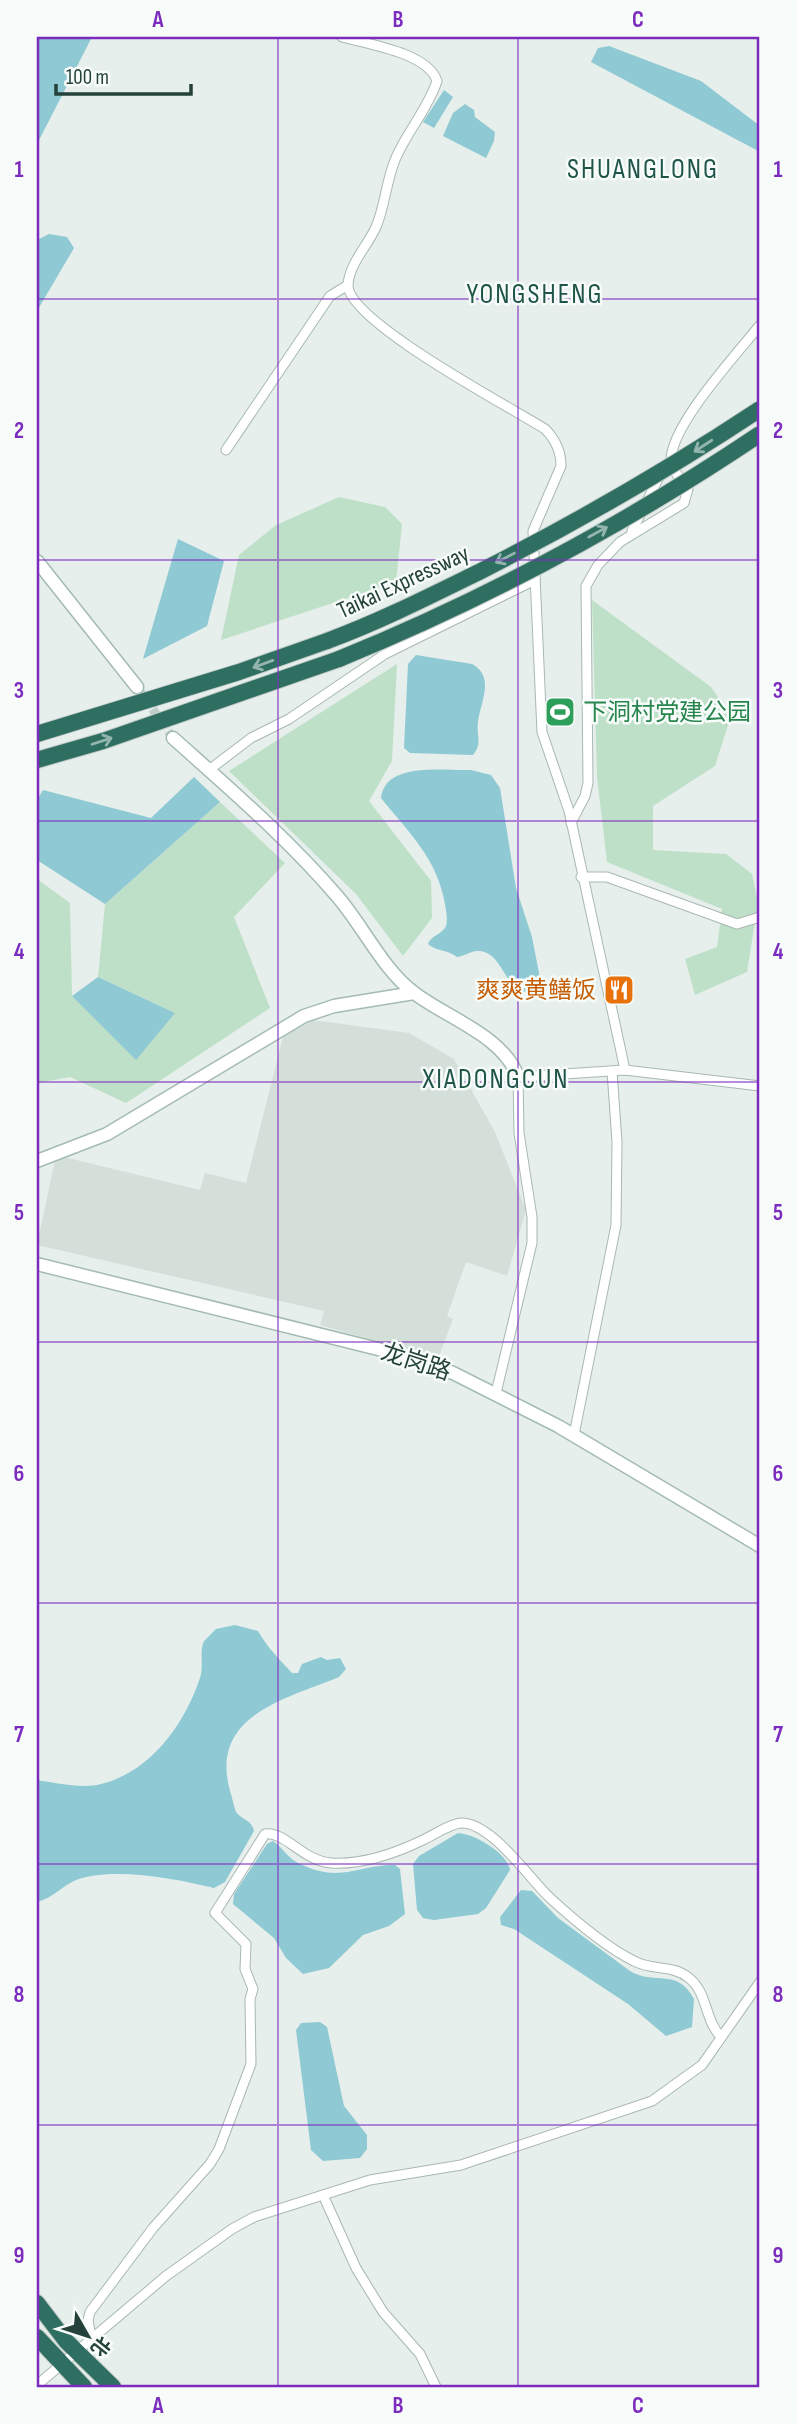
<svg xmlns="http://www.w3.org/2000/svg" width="797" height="2424" font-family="'Sofia Sans Condensed','Noto Sans SC',sans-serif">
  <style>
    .built { fill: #d4dfda }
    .green { fill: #bfe0c8 }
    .water { fill: #8ec9d4 }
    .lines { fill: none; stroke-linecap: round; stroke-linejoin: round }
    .street-tunnel { stroke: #bfccc8; stroke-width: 9; stroke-dasharray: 9 4.5; stroke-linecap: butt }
    .street-casing { stroke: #a8b8b2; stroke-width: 11 }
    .secondary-casing { stroke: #a4bbb3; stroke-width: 15 }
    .highway-casing { stroke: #c2cac8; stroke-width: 18 }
    .street { stroke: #fff; stroke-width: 9 }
    .secondary { stroke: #fff; stroke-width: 12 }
    .highway { stroke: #2f6f62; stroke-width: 16 }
    .highway-bridge-casing { stroke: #c2cac8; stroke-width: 18; stroke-linecap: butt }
    .highway-bridge { stroke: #2f6f62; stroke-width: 16 }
    .oneway { stroke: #93b5ae }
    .grid { fill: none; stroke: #7b2cbf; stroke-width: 2; stroke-opacity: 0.55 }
    .labels { text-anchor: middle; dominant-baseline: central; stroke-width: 5; stroke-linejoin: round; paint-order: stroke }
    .street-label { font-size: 24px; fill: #24423a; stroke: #f7fbf9 }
    .leisure-label { font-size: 24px; fill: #27864d; stroke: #f7fbf9; text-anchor: start }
    .food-label { font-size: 24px; fill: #c56008; stroke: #f7fbf9; text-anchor: end }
    .quarter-label { font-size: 28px; letter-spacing: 2px; fill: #1f5548; stroke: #f7fbf9 }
    .neatline { fill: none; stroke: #7b2cbf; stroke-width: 2.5 }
    .grid-label { font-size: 23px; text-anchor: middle; font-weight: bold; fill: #7b2cbf }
  </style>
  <rect width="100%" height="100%" fill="#e6efeb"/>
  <polygon class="built" points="313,1020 409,1033 454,1059 495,1132 526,1210 507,1276 466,1262 447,1316 453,1319 438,1359 320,1325 324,1311 37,1245 56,1155 200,1190 205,1173 246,1183 283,1037"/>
  <g class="green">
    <polygon points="339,497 385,507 402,524 396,582 221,640 239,555 276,525"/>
    <polygon points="592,600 711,687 731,716 715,766 653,806 653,850 726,854 752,874 758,903 747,972 695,995 685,959 717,947 722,909 607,862 597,777"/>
    <polygon points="397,664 392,761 369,801 431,881 432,918 403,956 356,894 229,771"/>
    <polygon points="220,802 285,863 234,917 270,1008 126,1103 70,1077 37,1083 37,879 70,903 72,996 175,1013 98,977 105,904"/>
  </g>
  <g class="water">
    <polygon points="37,37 92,37 37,144"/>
    <polygon points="609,46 701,81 760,126 760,152 591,62 598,48"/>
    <polygon points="444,90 453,97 434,128 423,122"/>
    <polygon points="465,104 474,110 475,117 495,132 494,141 486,158 443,136 453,113"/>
    <polygon points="49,234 67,237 74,248 37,311 37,240"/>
    <polygon points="178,539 224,561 207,626 143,659"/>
    <path d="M 416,655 L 472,664 C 496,677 480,703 478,722 C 476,736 483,743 473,755 L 410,753 L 404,748 L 408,664 Z"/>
    <path d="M 471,770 L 491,775 L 500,788 L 516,888 L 532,937 L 540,978 L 535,987 L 526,992 C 504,988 502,952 479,951 C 472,950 465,956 457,957 C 447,949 437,952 428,944 C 431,935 442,935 446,926 C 448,919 446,911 445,904 C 437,858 409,833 381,798 C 385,761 445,771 471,770 Z"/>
    <polygon points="194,777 220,802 105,904 37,860 37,800 43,790 151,818"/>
    <polygon points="98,977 175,1013 136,1060 72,996"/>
    <path d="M 235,1625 L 258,1631 C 267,1647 279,1659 292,1673 L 298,1673 L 302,1664 L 321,1657 L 327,1660 L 340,1658 L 346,1669 L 339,1677 C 286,1699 209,1715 230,1791 C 232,1797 234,1807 236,1812 C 242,1820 252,1820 254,1831 L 225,1882 L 214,1888 C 178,1879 115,1867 79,1879 C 63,1884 54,1898 37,1902 L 37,1780 C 55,1783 83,1789 101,1784 C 151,1772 185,1723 200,1678 C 204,1665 199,1653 204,1641 L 216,1629 Z"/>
    <path d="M 458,1833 C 475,1834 507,1853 510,1870 L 486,1908 L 478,1914 L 434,1920 L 423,1918 L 417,1910 L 413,1864 L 419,1856 Z"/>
    <path d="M 273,1841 C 282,1847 288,1858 298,1863 C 341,1884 355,1865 395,1865 L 400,1869 L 405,1914 L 389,1926 L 363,1935 L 329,1968 L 303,1974 L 286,1958 L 274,1938 L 233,1904 L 234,1894 L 267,1844 Z"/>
    <path d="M 521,1890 L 532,1891 L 558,1918 L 630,1971 C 656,1986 677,1967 694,1999 L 692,2027 L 666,2036 L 628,2004 L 514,1929 L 501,1925 L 500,1917 Z"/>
    <polygon points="320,2022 327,2027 344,2106 367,2135 367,2149 360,2158 323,2161 311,2150 296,2030 301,2023"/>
  </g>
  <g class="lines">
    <polyline class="street-tunnel" points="137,687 173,738"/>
    <g class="street-casing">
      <g id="street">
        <path d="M 342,37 C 368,44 428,53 437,81 C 428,109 406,133 395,160 C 386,182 385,206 376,227 C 368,245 350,263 348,284 C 345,320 512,408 545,429 C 556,440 561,451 561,466 L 533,531 L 542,732 L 569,811 L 625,1070"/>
        <polyline points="226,450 330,296 348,285"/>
        <polyline points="632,531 660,475"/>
        <polyline points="209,770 251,738 289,719 385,654 535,580"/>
        <path d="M 571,823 L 585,796 L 588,783 L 586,586 L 598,565 L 620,542 L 684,503 L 688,489 C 683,481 672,471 671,461 C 670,426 737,354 760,325"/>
        <polyline points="581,877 607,877 737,924 760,917"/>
        <polyline points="496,1393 532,1243 532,1217 519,1133 518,1077 625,1070 760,1086"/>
        <polyline points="574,1435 616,1225 617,1142 612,1071"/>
        <polyline points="323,2195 356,2268 383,2312 420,2354 436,2387"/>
        <path d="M 91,2337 L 88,2320 L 90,2312 L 153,2228 L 210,2164 L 219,2149 L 251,2064 L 250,1999 L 253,1989 L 245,1969 L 246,1944 L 215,1913 L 265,1834 C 285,1831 303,1861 331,1863 C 363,1865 394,1854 423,1840 C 434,1835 449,1824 461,1823 C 491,1822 530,1879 549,1897 C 574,1920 604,1946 634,1961 C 652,1971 672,1964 689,1978 C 708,1993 704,2019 721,2037"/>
        <polyline points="37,2385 166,2276 232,2229 254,2217 370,2180 461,2165 652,2101 702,2065 760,1982"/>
      </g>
    </g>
    <g class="secondary-casing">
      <g id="secondary">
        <polyline points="37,561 137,687"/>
        <path d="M 173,738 C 230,789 287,838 337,896 C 363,926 382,968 413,992 C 446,1018 503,1035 518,1077"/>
        <polyline points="37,1161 107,1134 304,1016 334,1006 414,993"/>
        <polyline points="37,1264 386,1351 453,1373 558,1426 760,1546"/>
      </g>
    </g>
    <g class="highway-casing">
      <g id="highway">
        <polyline points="37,734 239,672 327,641"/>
        <polyline points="37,760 103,741 339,659"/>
        <polyline points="37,2303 66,2341 113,2387"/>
        <polyline points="37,2337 84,2387"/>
      </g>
    </g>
    <use href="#street" class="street"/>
    <use href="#secondary" class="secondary"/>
    <use href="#highway" class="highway"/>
    <g class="highway-bridge-casing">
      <g id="highway-bridge">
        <path d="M 327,641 C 381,621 432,595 483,570 C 579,521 671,468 760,409"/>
        <path d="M 339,659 C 486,599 629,522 760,434"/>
      </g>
    </g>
    <use href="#highway-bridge" class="highway-bridge"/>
  </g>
  <defs><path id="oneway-shaft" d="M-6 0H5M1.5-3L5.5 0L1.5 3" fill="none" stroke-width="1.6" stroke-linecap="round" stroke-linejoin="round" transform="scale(1.75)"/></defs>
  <g class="oneway">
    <use href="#oneway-shaft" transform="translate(703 446) rotate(147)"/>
    <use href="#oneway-shaft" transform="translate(598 532) rotate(-29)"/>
    <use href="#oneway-shaft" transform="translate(505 558) rotate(153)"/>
    <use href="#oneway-shaft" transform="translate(263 664) rotate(160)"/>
    <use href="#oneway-shaft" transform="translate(102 741) rotate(-18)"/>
  </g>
  <path class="grid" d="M 278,37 L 278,2387M 518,37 L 518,2387M 37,299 L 760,299M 37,560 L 760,560M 37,821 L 760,821M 37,1082 L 760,1082M 37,1342 L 760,1342M 37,1603 L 760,1603M 37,1864 L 760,1864M 37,2125 L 760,2125"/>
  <defs>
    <g id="stadium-square" transform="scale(1.575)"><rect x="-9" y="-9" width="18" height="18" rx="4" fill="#2e9e5b" stroke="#f7fbf9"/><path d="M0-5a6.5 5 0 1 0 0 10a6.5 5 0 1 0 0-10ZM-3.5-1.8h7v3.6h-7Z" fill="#fff"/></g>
    <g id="restaurant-square" transform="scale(1.575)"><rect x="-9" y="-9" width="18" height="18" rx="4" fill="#e8710a" stroke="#f7fbf9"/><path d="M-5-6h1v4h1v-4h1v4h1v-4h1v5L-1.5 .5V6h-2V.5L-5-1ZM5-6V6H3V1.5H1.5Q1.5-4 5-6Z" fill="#fff"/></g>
  </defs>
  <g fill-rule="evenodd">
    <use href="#stadium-square" x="560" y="712"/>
    <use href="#restaurant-square" x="619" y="990"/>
  </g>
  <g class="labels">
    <g class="street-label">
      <text transform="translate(403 582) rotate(-25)">Taikai Expressway</text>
      <text transform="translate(416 1362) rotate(18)">龙岗路</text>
    </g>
    <g class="leisure-label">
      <text x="583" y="712">下洞村党建公园</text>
    </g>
    <g class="food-label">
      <text x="596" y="990">爽爽黄鳝饭</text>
    </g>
    <g class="quarter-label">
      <text x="643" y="169">SHUANGLONG</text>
      <text x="535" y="294">YONGSHENG</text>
      <text x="496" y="1079">XIADONGCUN</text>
    </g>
  </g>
  <rect width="797" height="2424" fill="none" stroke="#f7fbf9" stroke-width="77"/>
  <g transform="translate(88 2336) rotate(129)" stroke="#f7fbf9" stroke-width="5" paint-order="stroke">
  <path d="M0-5L12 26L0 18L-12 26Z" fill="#24423a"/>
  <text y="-10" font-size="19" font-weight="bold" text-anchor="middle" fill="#24423a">北</text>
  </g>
  <path d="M56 84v10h135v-10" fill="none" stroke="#24423a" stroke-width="3.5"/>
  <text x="66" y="84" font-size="21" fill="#24423a" stroke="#f7fbf9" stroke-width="5" paint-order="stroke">100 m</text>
  <rect x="38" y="38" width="720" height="2348" class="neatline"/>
  <g class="grid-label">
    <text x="158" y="27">A</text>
    <text x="398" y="27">B</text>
    <text x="638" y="27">C</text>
    <text x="19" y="177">1</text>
    <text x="778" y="177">1</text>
    <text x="19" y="438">2</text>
    <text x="778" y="438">2</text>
    <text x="19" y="698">3</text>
    <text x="778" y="698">3</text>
    <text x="19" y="959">4</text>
    <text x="778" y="959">4</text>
    <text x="19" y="1220">5</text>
    <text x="778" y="1220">5</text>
    <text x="19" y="1481">6</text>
    <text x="778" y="1481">6</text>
    <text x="19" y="1742">7</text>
    <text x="778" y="1742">7</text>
    <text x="19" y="2002">8</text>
    <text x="778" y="2002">8</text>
    <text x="19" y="2263">9</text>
    <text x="778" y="2263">9</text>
    <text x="158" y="2413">A</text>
    <text x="398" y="2413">B</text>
    <text x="638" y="2413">C</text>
  </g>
</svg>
